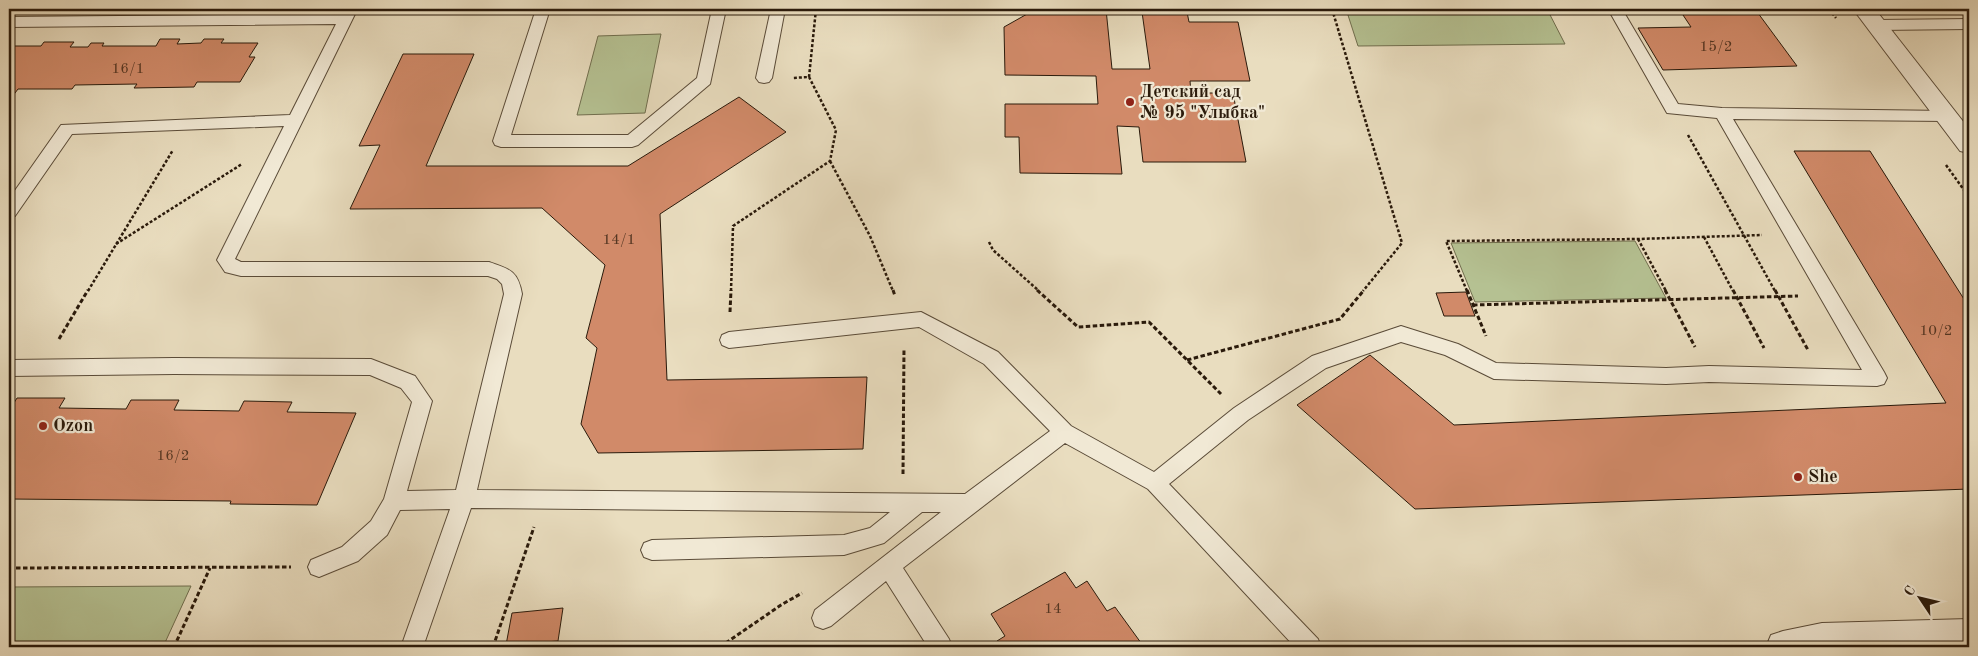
<svg xmlns="http://www.w3.org/2000/svg" width="1978" height="656" font-family="'Old Standard TT',serif">
  <style>
    .green { fill: #b5c192; stroke: #706e4e }
    .building { fill: #d18a69; stroke: #2a1a0b }
    .lines { fill: none; stroke-linecap: round; stroke-linejoin: round }
    .lane-casing { stroke: #5a4b38; stroke-width: 2 }
    .street-casing { stroke: #5a4b38; stroke-width: 2 }
    .path-far1 { stroke: #2a1a0b; stroke-width: 2.5; stroke-dasharray: 3 2; stroke-linecap: butt }
    .path { stroke: #2a1a0b; stroke-width: 3; stroke-dasharray: 4.5 2.5; stroke-linecap: butt }
    .lane { fill: #f1e9d5; fill-rule: evenodd }
    .street { fill: #f1e9d5; fill-rule: evenodd }
    .poi-dot { fill: #8f2418; stroke: #f1e9d5; stroke-width: 2 }
    .labels { text-anchor: middle; dominant-baseline: central; stroke-width: 4.5; stroke-linejoin: round; paint-order: stroke }
    .number-label { font-size: 15px; fill: #543622 }
    .poi-label { font-size: 18px; font-weight: bold; fill: #2a1a0b; stroke: #f1e9d5; text-anchor: start }
  </style>
  <rect width="100%" height="100%" fill="#e9ddbf"/>
  <filter id="stains"><feTurbulence type="fractalNoise" baseFrequency=".004" numOctaves="4"/><feColorMatrix values="0 0 0 0 .2 0 0 0 0 .09 0 0 0 0 .02 0 0 0 .5 -.17"/></filter>
  <radialGradient id="worn" r=".72"><stop offset=".6" stop-color="#630" stop-opacity="0"/><stop offset="1" stop-color="#630" stop-opacity=".3"/></radialGradient>
  <g class="green">
    <polygon points="1346,9 1547,9 1565,44 1358,46"/>
    <polygon points="661,34 645,113 577,115 598,36"/>
    <polygon points="1635,241 1666,298 1475,302 1451,243"/>
    <polygon points="191,586 163,647 9,647 9,587"/>
  </g>
  <g class="building">
    <polygon points="1036,9 1106,9 1112,69 1150,69 1142,12 1187,12 1189,22 1238,22 1250,81 1190,81 1191,93 1233,93 1246,162 1143,162 1139,127 1117,126 1122,174 1020,173 1019,137 1005,137 1005,104 1098,104 1096,76 1005,75 1004,27"/>
    <polygon points="1679,9 1755,9 1797,66 1663,70 1638,28 1691,27"/>
    <polygon points="160,39 180,39 177,44 201,43 204,39 224,39 221,43 258,43 249,57 255,57 240,82 197,82 194,87 134,88 137,84 75,85 72,89 18,89 9,101 9,46 41,46 44,42 74,42 70,47 88,47 91,43 104,43 102,46 156,46"/>
    <polygon points="403,54 474,54 426,166 628,166 739,97 786,132 660,214 667,380 867,377 863,449 598,453 581,424 597,348 586,338 605,265 542,208 350,209 380,145 359,146"/>
    <polygon points="1794,151 1870,151 1969,307 1969,489 1415,509 1297,405 1370,355 1454,425 1946,403"/>
    <polygon points="1466,292 1475,316 1444,316 1436,293"/>
    <polygon points="17,398 65,398 59,408 126,409 131,400 179,400 174,410 239,411 244,401 292,402 287,412 356,413 317,505 230,504 231,501 9,499 9,411"/>
    <polygon points="1065,572 1076,588 1087,581 1107,611 1115,607 1144,647 1001,647 997,641 1005,636 991,614"/>
    <polygon points="563,608 558,641 506,645 512,613"/>
  </g>
  <g class="lines">
    <g class="lane-casing">
      <g id="lane">
        <path d="M 343,9 L 397,9 L 395,12 L 390,14 L 355,14 L 235,259 L 241,262 L 489,262 C 510,269 518,271 522,294 L 477,490 L 965,494 L 1050,431 L 984,364 L 919,327 L 729,348 L 722,345 L 720,340 L 722,335 L 729,332 L 921,312 L 998,352 L 1071,426 L 1154,472 L 1234,408 L 1312,356 L 1401,326 L 1458,344 L 1496,363 L 1666,368 L 1709,366 L 1862,370 L 1717,118 L 1667,113 L 1608,9 L 1622,9 L 1678,104 L 1722,108 L 1948,111 L 1954,112 L 1956,116 L 1954,120 L 1948,121 L 1733,119 L 1884,372 L 1887,378 L 1884,384 L 1877,386 L 1709,382 L 1666,384 L 1494,379 L 1445,355 L 1401,342 L 1326,368 L 1248,420 L 1169,484 L 1318,639 L 1321,647 L 1295,647 L 1148,489 L 1065,443 L 903,568 L 949,639 L 952,647 L 928,647 L 886,581 L 831,626 L 823,629 L 815,626 L 812,618 L 815,610 L 941,512 L 922,512 L 884,543 L 844,555 L 652,560 L 644,557 L 641,550 L 644,543 L 652,540 L 844,535 L 870,528 L 890,512 L 471,508 L 423,647 L 401,647 L 450,509 L 400,510 L 387,535 L 358,561 L 319,577 L 311,574 L 308,567 L 311,560 L 342,547 L 371,521 L 384,499 L 412,402 L 401,388 L 370,375 L 174,374 L 9,376 L 9,360 L 174,358 L 371,359 L 415,376 L 432,401 L 407,491 L 456,490 L 504,294 L 502,284 L 497,279 L 488,276 L 241,276 L 225,272 L 217,260 L 284,126 L 72,134 L 15,216 L 9,218 L 9,199 L 61,125 L 290,115 L 336,24 L 9,27 L 9,17 L 340,14 Z"/>
        <polygon points="536,9 550,9 511,135 628,135 697,78 712,9 726,9 710,84 638,145 632,147 501,147 495,145 493,141"/>
        <polygon points="771,9 785,9 772,78 769,82 764,83 759,82 756,78"/>
        <polygon points="1969,19 1969,29 1877,30 1872,28 1870,25 1872,22 1877,20"/>
      </g>
    </g>
    <g class="street-casing">
      <g id="street">
        <polygon points="1853,9 1875,9 1969,129 1969,153 1960,151"/>
        <polygon points="1969,619 1969,647 1766,647 1771,635 1783,631 1822,623"/>
      </g>
    </g>
    <g class="path-far1">
      <polyline points="1332,9 1402,243 1363,291"/>
      <polyline points="1829,9 1836,18"/>
      <polyline points="809,77 816,9"/>
      <polyline points="1688,135 1775,291"/>
      <polyline points="830,161 870,236 893,291"/>
      <polyline points="1946,165 1969,197"/>
      <polyline points="1704,237 1733,291"/>
      <polyline points="1638,239 1666,291"/>
      <polyline points="989,242 993,250 1039,291"/>
      <polyline points="116,244 242,164"/>
      <polyline points="88,291 173,150"/>
      <polyline points="731,291 733,226 830,161 836,130 809,77 792,78"/>
      <polyline points="1467,291 1446,241 1638,239 1762,235"/>
    </g>
    <g class="path">
      <polyline points="893,290 895,296"/>
      <polyline points="1037,290 1078,327 1149,322 1221,394"/>
      <polyline points="1467,290 1486,336"/>
      <polyline points="1665,290 1695,347"/>
      <polyline points="1733,290 1764,348"/>
      <polyline points="1775,290 1808,350"/>
      <polyline points="1473,305 1798,296"/>
      <polyline points="730,312 731,290"/>
      <polyline points="59,339 88,290"/>
      <polyline points="1187,360 1340,319 1364,290"/>
      <polyline points="903,474 904,348"/>
      <polyline points="9,568 291,567"/>
      <polyline points="174,647 210,568"/>
      <polyline points="493,647 534,527"/>
      <polyline points="720,647 781,605 802,593"/>
    </g>
    <use href="#lane" class="lane"/>
    <use href="#street" class="street"/>
  </g>
  <g class="poi-dot">
    <circle cx="1130" cy="102" r="5"/>
    <circle cx="43" cy="426" r="5"/>
    <circle cx="1798" cy="477" r="5"/>
  </g>
  <g class="labels">
    <g class="number-label">
      <text x="1716" y="47">15/2</text>
      <text x="128" y="69">16/1</text>
      <text x="619" y="240">14/1</text>
      <text x="1936" y="331">10/2</text>
      <text x="173" y="456">16/2</text>
      <text x="1053" y="609">14</text>
    </g>
    <g class="poi-label">
      <text x="1140" y="92">Детский сад<tspan x="1140" dy="21">№ 95 "Улыбка"</tspan></text>
      <text x="53" y="426">Ozon</text>
      <text x="1808" y="477">She</text>
    </g>
  </g>
  <rect width="1978" height="656" fill="none" stroke="#e9ddbf" stroke-width="30"/>
  <rect x="10" y="10" width="1958" height="636" fill="none" stroke="#2a1a0b" stroke-width="2.5"/>
  <rect x="15" y="15" width="1948" height="626" fill="none" stroke="#2a1a0b"/>
  <g transform="translate(1920 598) rotate(305)" stroke="#f1e9d5" stroke-width="4" paint-order="stroke">
  <path d="M0-4L9 19L0 12L-9 19Z" fill="#2a1a0b"/>
  <text y="-8" font-size="14" font-weight="bold" text-anchor="middle" fill="#2a1a0b">С</text>
  </g>
  <rect width="100%" height="100%" filter="url(#stains)"/>
  <rect width="100%" height="100%" fill="url(#worn)"/>
</svg>
